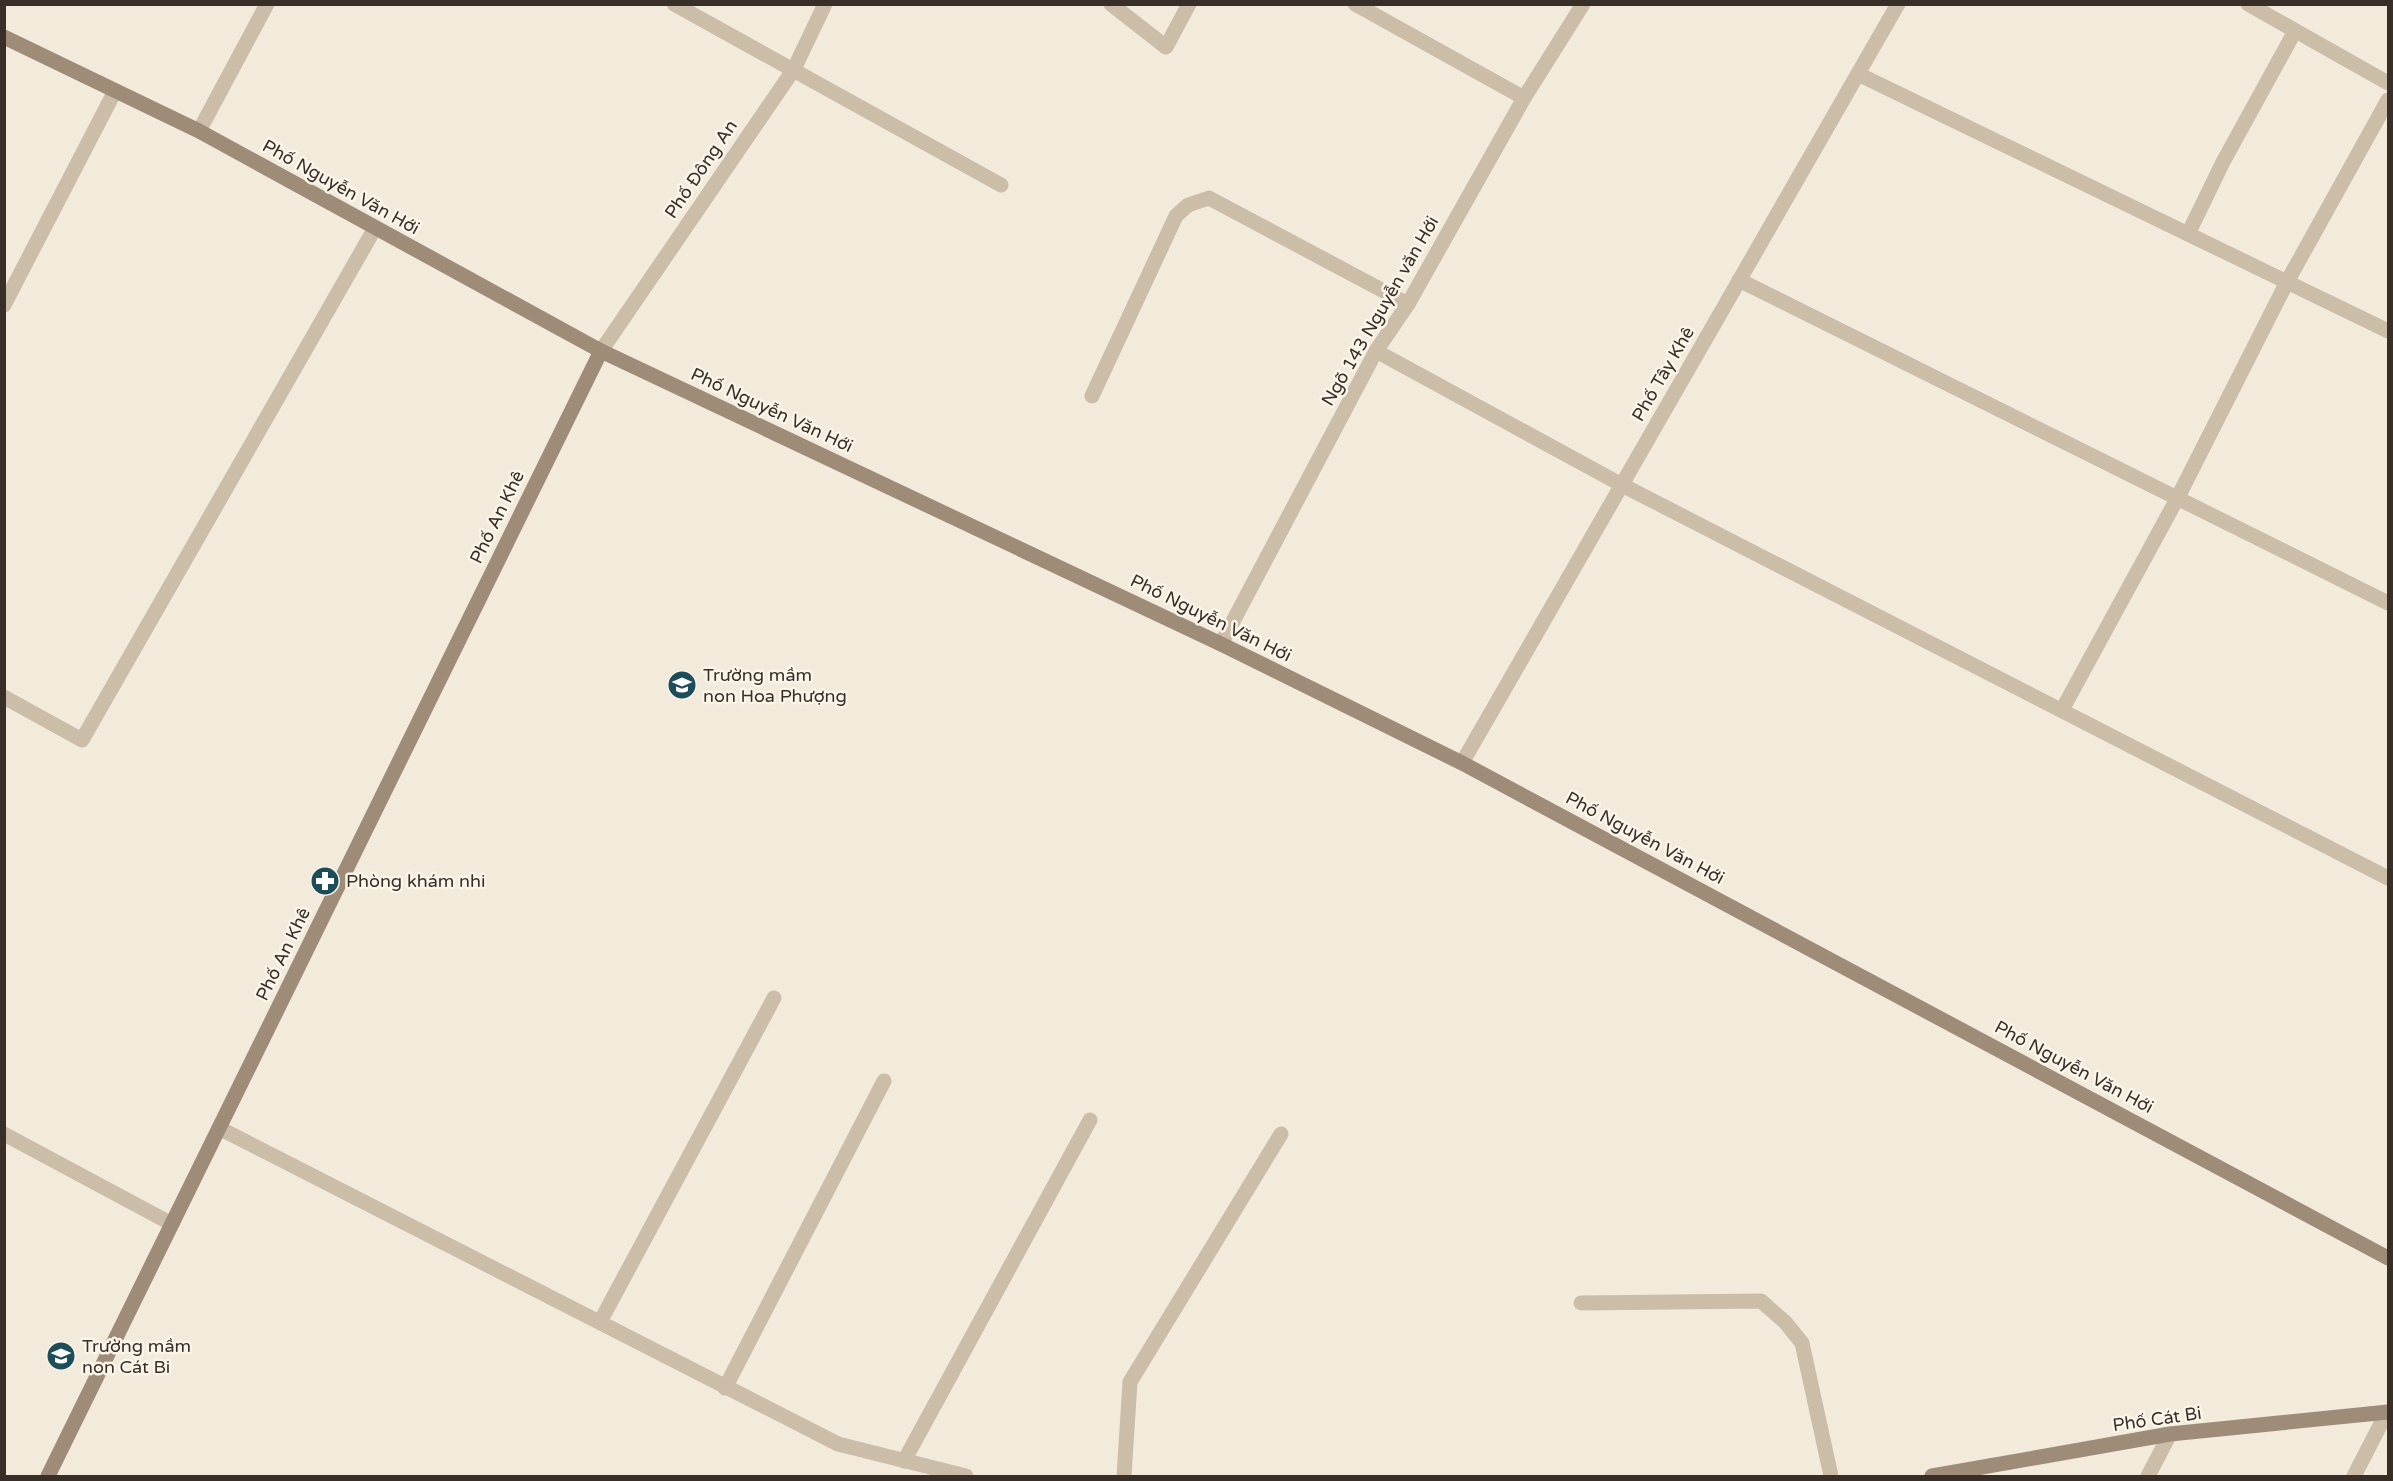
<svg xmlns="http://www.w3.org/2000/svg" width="2393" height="1481" font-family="'Varela Round',sans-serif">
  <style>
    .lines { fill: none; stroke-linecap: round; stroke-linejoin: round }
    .lane { stroke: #cbbda8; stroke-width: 15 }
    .street { stroke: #cbbda8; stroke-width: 15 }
    .secondary { stroke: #9e8c79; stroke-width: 15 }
    .labels { text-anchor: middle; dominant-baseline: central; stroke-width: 5; stroke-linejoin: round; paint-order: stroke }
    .street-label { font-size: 18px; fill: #372f28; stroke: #faf4e9 }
    .poi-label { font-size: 18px; fill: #372f28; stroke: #faf4e9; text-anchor: start }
  </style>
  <rect width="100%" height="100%" fill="#f2ebdc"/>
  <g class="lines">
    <g class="lane">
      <polyline points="674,4 1001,185"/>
      <polyline points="1111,4 1166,47 1189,4"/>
      <polyline points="1355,4 1524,98"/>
      <polyline points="2248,4 2388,83"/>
      <polyline points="1858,74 2388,331"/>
      <polyline points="2188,234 2223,162 2295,31"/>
      <polyline points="1739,280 2388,603"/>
      <polyline points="4,305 115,91"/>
      <polyline points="1376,351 1622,485 2388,878"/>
      <polyline points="1092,396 1176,216 1188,205 1209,198 1408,304"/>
      <polyline points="1221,644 1376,351 1408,304 1524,98 1583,4"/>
      <polyline points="4,697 82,740 375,228"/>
      <polyline points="2062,710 2178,497 2287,282 2388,100"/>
      <polyline points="219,1128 838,1444 966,1476"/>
      <polyline points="4,1134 172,1224"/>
      <polyline points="1581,1303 1761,1301 1785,1322 1802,1343 1831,1476"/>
      <polyline points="600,1322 774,998"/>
      <polyline points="725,1388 884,1081"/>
      <polyline points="904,1461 1090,1120"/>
      <polyline points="1124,1476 1130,1382 1281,1134"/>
      <polyline points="2148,1476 2170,1434"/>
      <polyline points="2354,1476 2387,1412"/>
    </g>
    <g class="street">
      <polyline points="199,131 267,4"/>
      <polyline points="601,351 794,69 825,4"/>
      <polyline points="1462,763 1898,4"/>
    </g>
    <g class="secondary">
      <polyline points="4,37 199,131 601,351 1221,644 1462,763 2388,1258"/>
      <polyline points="48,1476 601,351"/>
      <polyline points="1932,1476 2170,1434 2388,1412"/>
    </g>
  </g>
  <defs>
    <g id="school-disc" transform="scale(1.5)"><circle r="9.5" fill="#1d4d59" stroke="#faf4e9"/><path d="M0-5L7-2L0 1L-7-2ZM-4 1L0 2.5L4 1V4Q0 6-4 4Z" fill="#fff"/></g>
    <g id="pharmacy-disc" transform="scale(1.5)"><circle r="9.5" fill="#1d4d59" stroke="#faf4e9"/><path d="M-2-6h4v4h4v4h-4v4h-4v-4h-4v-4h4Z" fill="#fff"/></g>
  </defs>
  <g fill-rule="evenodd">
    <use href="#school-disc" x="682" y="685"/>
    <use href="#pharmacy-disc" x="325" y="881"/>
    <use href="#school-disc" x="61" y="1356"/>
  </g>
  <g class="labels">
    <g class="street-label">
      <text transform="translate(701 169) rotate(-56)">Phố Đông An</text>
      <text transform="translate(341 187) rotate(29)">Phố Nguyễn Văn Hới</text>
      <text transform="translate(1380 311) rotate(-60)">Ngõ 143 Nguyễn văn Hới</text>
      <text transform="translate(1663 374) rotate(-60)">Phố Tây Khê</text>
      <text transform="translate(772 410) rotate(25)">Phố Nguyễn Văn Hới</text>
      <text transform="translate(497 517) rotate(-64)">Phố An Khê</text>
      <text transform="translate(1211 618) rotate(26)">Phố Nguyễn Văn Hới</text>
      <text transform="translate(1645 838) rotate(28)">Phố Nguyễn Văn Hới</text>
      <text transform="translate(283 954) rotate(-64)">Phố An Khê</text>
      <text transform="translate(2074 1067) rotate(28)">Phố Nguyễn Văn Hới</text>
      <text transform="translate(2157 1419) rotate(-8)">Phố Cát Bi</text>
    </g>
    <g class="poi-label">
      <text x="703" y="675">Trường mầm<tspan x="703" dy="21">non Hoa Phượng</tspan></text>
      <text x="346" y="881">Phòng khám nhi</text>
      <text x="82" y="1346">Trường mầm<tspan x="82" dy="21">non Cát Bi</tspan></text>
    </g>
  </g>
  <rect width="2393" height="1481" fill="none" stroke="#372f28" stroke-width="12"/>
</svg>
